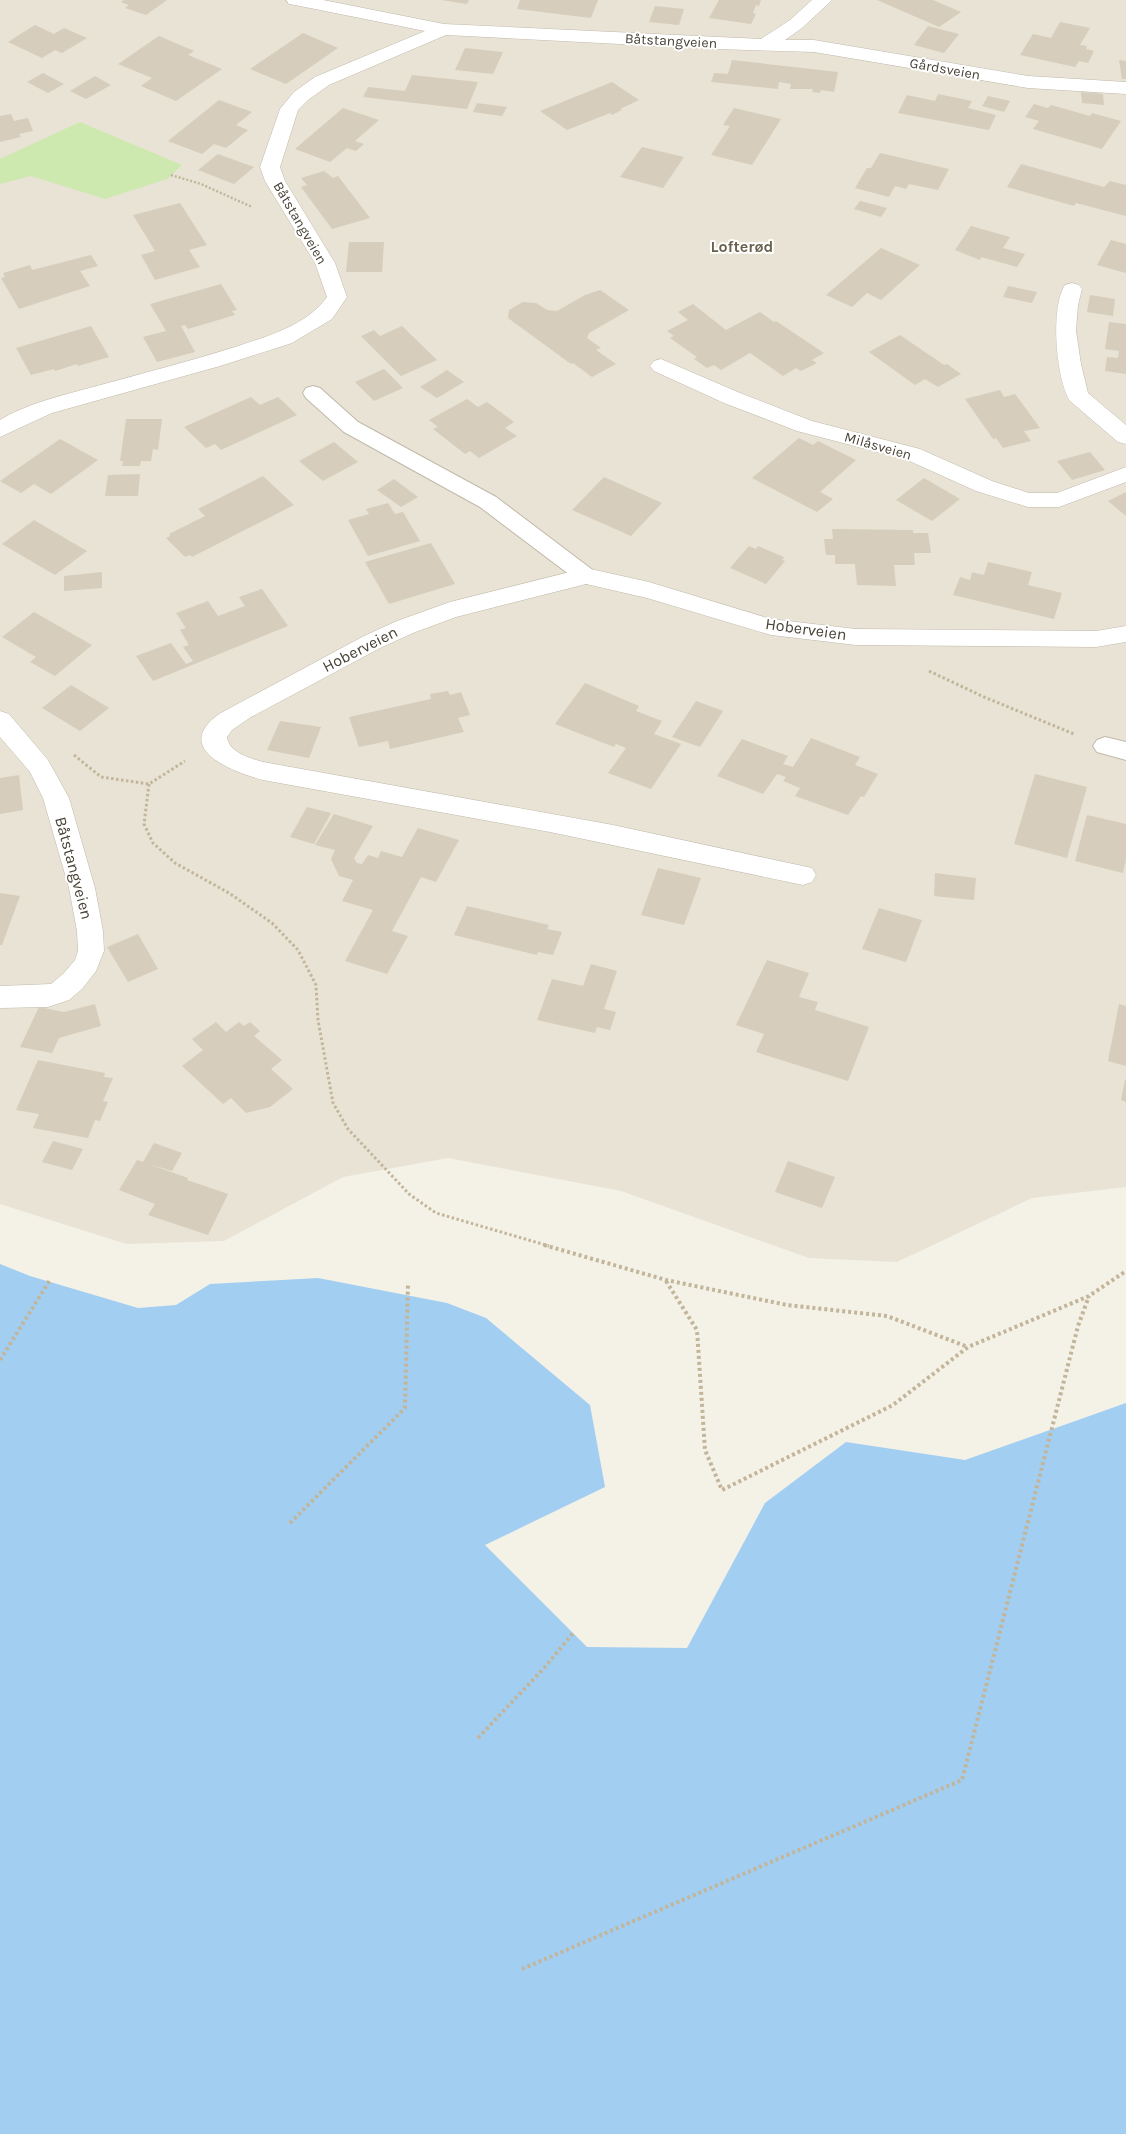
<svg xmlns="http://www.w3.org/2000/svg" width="1126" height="2134" font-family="Karla,sans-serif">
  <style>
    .residential { fill: #e8e3d5 }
    .green { fill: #cde9af }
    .water { fill: #a2cef2 }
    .building { fill: #d6cdbc }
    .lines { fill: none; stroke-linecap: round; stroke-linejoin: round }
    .lane-casing { stroke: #c0b9aa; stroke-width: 2 }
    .street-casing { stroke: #c0b9aa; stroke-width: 1 }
    .path-far2 { stroke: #c2b59a; stroke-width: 2.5; stroke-dasharray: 2 2; stroke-linecap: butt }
    .path-far1 { stroke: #c2b59a; stroke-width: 3; stroke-dasharray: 2.5 2.5; stroke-linecap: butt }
    .path { stroke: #c2b59a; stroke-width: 4; stroke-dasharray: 3 3; stroke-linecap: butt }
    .lane { fill: #fff; fill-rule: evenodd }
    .street { fill: #fff; fill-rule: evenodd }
    .labels { text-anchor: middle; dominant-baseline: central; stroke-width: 4; stroke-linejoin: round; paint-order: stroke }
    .far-street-label { font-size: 14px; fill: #474136; stroke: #fff }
    .far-quarter-label { font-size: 16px; font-weight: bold; fill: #6a604d; stroke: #fff }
    .street-label { font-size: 16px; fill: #474136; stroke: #fff }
  </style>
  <rect width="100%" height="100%" fill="#f4f1e7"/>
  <polygon class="residential" points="0,0 1126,0 1126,1187 1032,1198 897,1262 809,1258 621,1191 448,1158 343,1177 224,1241 126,1244 0,1204"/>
  <polygon class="green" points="80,122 182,165 167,179 105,199 31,176 0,184 0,159"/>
  <polygon class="water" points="0,1264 30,1276 138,1308 176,1305 210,1284 318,1278 447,1303 486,1318 590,1405 605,1487 485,1545 587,1647 687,1648 765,1503 846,1442 965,1460 1126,1403 1126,2134 0,2134"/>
  <g class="building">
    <polygon points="124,0 167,0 146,15 125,8 129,5 121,2"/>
    <polygon points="441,0 469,0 467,4"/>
    <polygon points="520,0 598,0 591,18 517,9"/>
    <polygon points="719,0 761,0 759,6 756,5 753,13 756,14 751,24 709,18"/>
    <polygon points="877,0 933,0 961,12 939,27"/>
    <polygon points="655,6 684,9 679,25 649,22"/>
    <polygon points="1060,22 1090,28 1080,45 1087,46 1086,49 1094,51 1088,63 1079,61 1075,67 1020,55 1033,34 1051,38"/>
    <polygon points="35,25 54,34 64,28 87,38 62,53 55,50 42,58 8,42"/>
    <polygon points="928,26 959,34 944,53 914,45"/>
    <polygon points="303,33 338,48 286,84 250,69"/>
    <polygon points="159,36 194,51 188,55 222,69 176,101 141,86 152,78 118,64"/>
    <polygon points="465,48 503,52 493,74 455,70"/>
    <polygon points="732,60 838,72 834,92 821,90 820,93 812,92 813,89 790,89 791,84 779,82 778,89 711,82 714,73 728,74"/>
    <polygon points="1119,60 1126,61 1126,79 1122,79"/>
    <polygon points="43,73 64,84 48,93 27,82"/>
    <polygon points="412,75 478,82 467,109 363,97 368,87 405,91"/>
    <polygon points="95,76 111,85 86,99 70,91"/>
    <polygon points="612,82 639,100 620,109 622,110 612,115 610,113 567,130 540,111"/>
    <polygon points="1081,92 1103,94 1104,105 1082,103"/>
    <polygon points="938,94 972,101 968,108 996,115 989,130 898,113 907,95 935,101"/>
    <polygon points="988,96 1010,101 1004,112 982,106"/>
    <polygon points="219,100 252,112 236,125 248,130 226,148 214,144 202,154 168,141"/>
    <polygon points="477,103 507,107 502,116 473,112"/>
    <polygon points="1034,104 1048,108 1051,105 1090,116 1092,113 1121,121 1102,149 1033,129 1039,121 1025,117"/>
    <polygon points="343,108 379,120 355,141 364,144 356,151 347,148 330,162 295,149"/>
    <polygon points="734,108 781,119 752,165 711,155 730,126 723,125"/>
    <polygon points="11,114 14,121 28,118 33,131 19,134 21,137 0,142 0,116"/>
    <polygon points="642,147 684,157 663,188 620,177"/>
    <polygon points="880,153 949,169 938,190 909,184 906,189 895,186 889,197 855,188 867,168 871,168"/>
    <polygon points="218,154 254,167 234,184 198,170"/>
    <polygon points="1021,164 1104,187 1110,181 1126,185 1126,216 1076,203 1074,206 1007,187"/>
    <polygon points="324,171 333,178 338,176 370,218 332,229 301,187 307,185 301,178"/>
    <polygon points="860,201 887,208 881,217 854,209"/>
    <polygon points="180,203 207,245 189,250 200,267 155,280 141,255 155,251 133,215"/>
    <polygon points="971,226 1010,237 1003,248 1025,254 1017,267 981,257 980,260 955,250"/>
    <polygon points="1111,240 1126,244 1126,273 1097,265"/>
    <polygon points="349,242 384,242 382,272 346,272"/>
    <polygon points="881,248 920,265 881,300 867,293 852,307 826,295"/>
    <polygon points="91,255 98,266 80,271 90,286 19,309 1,278 5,277 3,273 30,265 32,270"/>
    <polygon points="221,284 237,310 232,311 235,315 188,329 185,325 181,326 195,352 157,362 143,337 166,331 150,304"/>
    <polygon points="1008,286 1037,292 1032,303 1003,297"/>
    <polygon points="600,290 629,310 589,333 587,338 601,348 596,350 616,364 592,377 573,363 571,364 508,318 509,310 523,302 536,303 547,310 557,311 585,295"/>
    <polygon points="1090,295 1115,299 1113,316 1087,312"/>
    <polygon points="693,304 726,330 760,312 774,322 776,321 824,353 812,360 817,363 801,371 796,368 783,376 750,353 721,370 714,365 707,368 694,359 697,357 670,338 674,336 667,331 688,320 678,312"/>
    <polygon points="1109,322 1126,324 1126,374 1105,371 1107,357 1118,358 1119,351 1105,349"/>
    <polygon points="91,326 109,357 78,366 77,364 55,371 54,369 31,375 16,348"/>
    <polygon points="402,326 437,360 401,376 361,336 374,330 380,336"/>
    <polygon points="900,335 944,365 947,364 961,374 938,387 925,379 915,385 869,352"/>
    <polygon points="384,369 403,388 374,401 355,382"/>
    <polygon points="447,370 464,382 437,398 420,387"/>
    <polygon points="1000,390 1004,397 1015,394 1040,428 1024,431 1031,441 1003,448 996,438 993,439 965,399"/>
    <polygon points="251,397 260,405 278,397 297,415 221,450 215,444 206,448 184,427"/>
    <polygon points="467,399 478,407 487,402 514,422 505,428 517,436 479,458 470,451 465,454 433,429 438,427 429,420"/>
    <polygon points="126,419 162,419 158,450 153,449 151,461 141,461 140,466 122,466 123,461 120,461"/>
    <polygon points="799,438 813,445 818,441 856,460 820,492 833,499 817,512 752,478"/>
    <polygon points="60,439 98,460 51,494 34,484 21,493 0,481"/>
    <polygon points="334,442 358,462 323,481 299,461"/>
    <polygon points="1090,452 1105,470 1072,480 1057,461"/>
    <polygon points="140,474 138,496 105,496 108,475"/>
    <polygon points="263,476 294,505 192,557 190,555 185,557 166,538 170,536 169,534 205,516 198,509"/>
    <polygon points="604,477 662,503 631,536 572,510"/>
    <polygon points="924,478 960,499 932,521 896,500"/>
    <polygon points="394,479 418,497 401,507 377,490"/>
    <polygon points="1126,492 1126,516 1108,501"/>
    <polygon points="388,503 395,514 403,512 420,541 368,556 348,520 369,514 366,509"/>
    <polygon points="34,520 87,551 55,575 2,544"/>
    <polygon points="832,529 913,530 913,533 928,533 931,553 914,553 915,565 894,565 896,586 857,585 855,564 835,564 835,555 826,555 824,539 833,539"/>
    <polygon points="431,543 455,584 389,604 365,562"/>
    <polygon points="749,546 756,549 758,546 784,557 782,560 785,561 766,584 730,568"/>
    <polygon points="988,562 1032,572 1028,585 1062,593 1054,619 953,595 960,577 970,580 972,572 984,575"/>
    <polygon points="102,572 102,588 64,591 64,576"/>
    <polygon points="262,589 288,626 153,681 136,656 171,643 186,664 193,661 183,647 189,645 180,630 186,628 176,613 208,601 218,616 245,606 239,597"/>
    <polygon points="34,612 92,645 55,676 30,662 36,657 2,637"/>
    <polygon points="585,683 639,706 636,711 662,721 654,734 681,744 651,789 608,773 626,748 616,744 614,747 555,724"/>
    <polygon points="71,685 109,708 80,731 42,708"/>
    <polygon points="448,691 450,695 461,692 470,715 458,718 464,732 390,749 388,741 359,747 349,717 431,699 430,694"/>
    <polygon points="696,701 723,711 700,747 672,737"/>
    <polygon points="280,721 321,727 309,758 267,750"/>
    <polygon points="811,738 860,757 855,765 878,774 864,797 861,796 848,815 795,796 800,788 783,781 786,777 777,774 763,794 717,776 742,739 788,756 783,764 793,767"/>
    <polygon points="1035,774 1087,787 1067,858 1014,844"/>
    <polygon points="19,775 23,810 0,814 0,778"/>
    <polygon points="307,807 331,813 314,844 290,837"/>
    <polygon points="334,814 373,826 354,858 357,863 362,864 368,855 378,858 381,851 402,857 418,828 459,840 436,882 421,877 392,931 408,936 387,974 345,961 373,910 342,901 353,880 339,876 331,859 335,850 315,845"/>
    <polygon points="1087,815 1126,824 1126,860 1123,873 1075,861"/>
    <polygon points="658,868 701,878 684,925 641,915"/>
    <polygon points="935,873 976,878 974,900 934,896"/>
    <polygon points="0,893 20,896 2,945 0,945"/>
    <polygon points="467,906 549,925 547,929 562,932 553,955 538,952 537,955 454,935"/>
    <polygon points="879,908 922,920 906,962 862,949"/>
    <polygon points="138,934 158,969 128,982 107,947"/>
    <polygon points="767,960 809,973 799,997 818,1002 815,1010 869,1027 848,1081 756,1052 764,1034 736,1025"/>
    <polygon points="591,964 617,971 604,1009 616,1012 610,1030 597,1027 595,1033 537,1020 552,979 583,986"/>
    <polygon points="95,1004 101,1026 59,1038 52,1053 20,1047 39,1007 64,1012"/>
    <polygon points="1119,1004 1126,1006 1126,1066 1108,1061"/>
    <polygon points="216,1022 226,1032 239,1022 244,1026 250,1022 260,1031 254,1036 282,1060 271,1069 293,1089 270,1107 246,1113 231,1098 223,1104 182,1066 203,1050 192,1039"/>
    <polygon points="38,1060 105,1073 104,1077 113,1078 103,1101 108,1102 100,1121 95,1120 88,1138 33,1128 39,1114 16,1110"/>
    <polygon points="1125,1080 1126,1080 1126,1102 1121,1100"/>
    <polygon points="53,1141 83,1149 72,1170 42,1162"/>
    <polygon points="154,1143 182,1153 172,1171 146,1163 188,1178 187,1180 228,1194 208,1235 148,1215 155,1204 119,1190 137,1160 143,1162"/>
    <polygon points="788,1161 835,1177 822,1208 775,1192"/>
  </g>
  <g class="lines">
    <g class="lane-casing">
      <g id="lane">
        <polygon points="313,386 320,388 358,422 496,497 594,571 597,576 594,581 586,584 578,581 480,507 344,432 306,398 303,393 306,388"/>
        <polygon points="1105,737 1126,742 1126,760 1097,752 1093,746 1097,740"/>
      </g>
    </g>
    <g class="street-casing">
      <g id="street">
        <path d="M 286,0 L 323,0 L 444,24 L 761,39 L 790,20 L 812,0 L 832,0 L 802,28 L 785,40 L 814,40 L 1028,76 L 1126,82 L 1126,94 L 1028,88 L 814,52 L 717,49 L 446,35 L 329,85 L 308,100 L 298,110 L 280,167 L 285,181 L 335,263 L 347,297 L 332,319 L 292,343 L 220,366 L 52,413 L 0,437 L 0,420 C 28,403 61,396 93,387 C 140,374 188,362 235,347 C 268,336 306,326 327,297 L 315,263 L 265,181 L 260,167 L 280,109 L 294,92 L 315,77 L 425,31 L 295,5 L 289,4 Z"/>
        <path d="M 1072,283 L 1079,285 L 1082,289 L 1078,305 L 1076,331 L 1081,364 L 1088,393 L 1126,425 L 1126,444 L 1118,442 L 1070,401 C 1056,379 1050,307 1065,285 Z"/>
        <polygon points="661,359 740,393 812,421 920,449 992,481 1029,493 1057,493 1126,467 1126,482 1059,507 1028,507 976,491 905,459 797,431 724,403 654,371 650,366 654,361"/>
        <path d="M 586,568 L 649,582 L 771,619 L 856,629 L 1096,631 L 1126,626 L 1126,642 L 1096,647 L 856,645 L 771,635 L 647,598 L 586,584 L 456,617 L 413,633 L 380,648 L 251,717 L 232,730 L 227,737 C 229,753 250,758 263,762 L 613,825 L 812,868 L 816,875 L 812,882 L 803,885 L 550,832 L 263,780 C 233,772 171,749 219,714 L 364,636 L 397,621 L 450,602 Z"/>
        <polygon points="0,711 9,714 48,760 69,798 95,888 103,931 104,951 96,971 82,989 69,1000 48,1007 0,1008 0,986 51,984 64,973 75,960 78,951 77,931 69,888 43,798 30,772 0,737"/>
      </g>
    </g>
    <polyline class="path-far2" points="171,175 201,184 252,207"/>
    <g class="path-far1">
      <polyline points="929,671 984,697 1074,734"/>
      <polyline points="74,755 101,777 149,784 185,761"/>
      <polyline points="149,784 144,824 153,843 175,863 229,893 272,923 298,950 316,985 318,1020 333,1103 348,1129 409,1194 436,1213 549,1246"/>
    </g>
    <g class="path">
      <polyline points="544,1245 666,1280 787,1305 887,1316 968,1347"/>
      <polyline points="666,1281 697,1330 705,1450 722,1490 893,1405 968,1347 1089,1296 1126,1271"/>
      <polyline points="0,1360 50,1280"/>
      <polyline points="290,1523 405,1408 408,1283"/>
      <polyline points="478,1738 545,1667 573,1633"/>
      <polyline points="522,1969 962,1780 1078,1326 1089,1296"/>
    </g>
    <use href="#lane" class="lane"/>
    <use href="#street" class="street"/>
  </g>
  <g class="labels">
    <g class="far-street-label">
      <text transform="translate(671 41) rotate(3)">Båtstangveien</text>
      <text transform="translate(945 69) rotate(10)">Gårdsveien</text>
      <text transform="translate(300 223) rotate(60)">Båtstangveien</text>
      <text transform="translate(878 446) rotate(16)">Milåsveien</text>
    </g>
    <g class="far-quarter-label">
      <text x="742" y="246">Lofterød</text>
    </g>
    <g class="street-label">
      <text transform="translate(806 629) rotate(8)">Hoberveien</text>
      <text transform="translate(360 649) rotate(-27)">Hoberveien</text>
      <text transform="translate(74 868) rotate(75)">Båtstangveien</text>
    </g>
  </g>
</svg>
